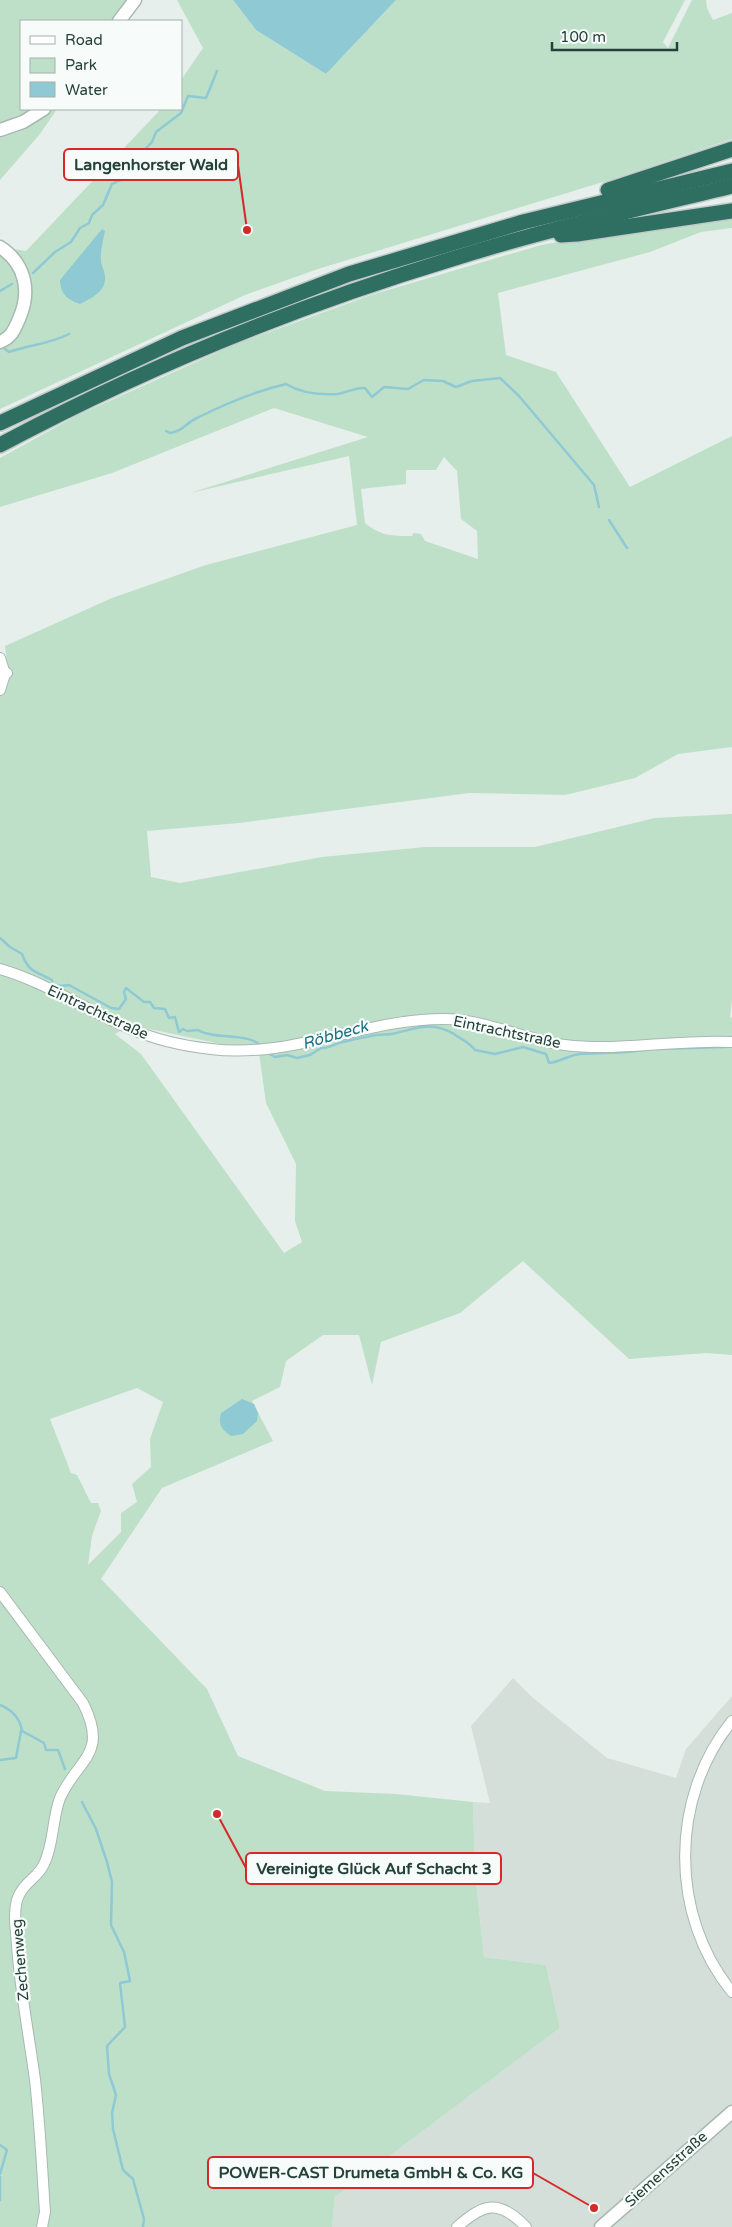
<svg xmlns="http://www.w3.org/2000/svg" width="732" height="2227" font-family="'Varela Round',sans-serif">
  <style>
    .built { fill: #d4dfda }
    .green { fill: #bfe0c8; fill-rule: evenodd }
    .water { fill: #8ec9d4 }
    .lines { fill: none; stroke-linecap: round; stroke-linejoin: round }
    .stream { stroke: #8ec9d4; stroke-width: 2.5 }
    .minor-casing { stroke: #a8b8b2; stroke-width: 12 }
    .tertiary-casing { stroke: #a8b8b2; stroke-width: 15 }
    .motorway-casing { stroke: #c2cac8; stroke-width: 18 }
    .minor { stroke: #fff; stroke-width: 10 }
    .tertiary { stroke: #fff; stroke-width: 12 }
    .motorway { stroke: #2f6f62; stroke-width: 15 }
    .labels { text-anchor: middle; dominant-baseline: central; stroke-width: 4.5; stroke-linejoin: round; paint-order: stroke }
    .street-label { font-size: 15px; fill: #24423a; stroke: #f7fbf9 }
    .water-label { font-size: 16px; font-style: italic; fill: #1c6f80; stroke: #f7fbf9 }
    .leader { fill: none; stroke: #d62828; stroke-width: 2 }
    .callout-dot { fill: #d62828; stroke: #f7fbf9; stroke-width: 2 }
    .callout { fill: #f7fbf9; stroke: #d62828; stroke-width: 2 }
    .callout-label { font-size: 16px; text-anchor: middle; font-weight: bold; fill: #24423a }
  </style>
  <rect width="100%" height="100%" fill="#e6efeb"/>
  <polygon class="built" points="513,1678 532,1697 607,1758 676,1778 686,1749 732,1696 732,2227 332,2227 335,2197 560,2028 546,1965 484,1957 475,1872 473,1802 490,1803 471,1726"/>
  <g class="green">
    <polygon points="0,0 130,0 118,21 21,21 21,109 57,109 40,134 0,180"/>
    <polygon points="177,0 233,0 256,30 326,74 396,0 685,0 663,42 668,48 692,0 706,0 707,8 713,20 732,13 732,139 616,178 318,269 245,295 0,409 0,247 26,251 161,109 181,109 181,80 203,48"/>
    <path d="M 732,213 L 732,228 L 701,232 L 650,252 L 498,293 L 506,355 L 556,372 L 630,487 L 732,436 L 732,747 L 678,754 L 635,778 L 565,795 L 469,793 L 239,823 L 147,831 L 151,877 L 180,883 L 322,857 L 425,847 L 535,847 L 655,818 L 732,814 L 732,999 L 730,1017 L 732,1018 L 732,1355 L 706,1353 L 629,1359 L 523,1261 L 460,1313 L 381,1342 L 372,1385 L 359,1335 L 323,1335 L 286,1361 L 280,1387 L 252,1401 L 273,1441 L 162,1488 L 101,1579 L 207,1689 L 238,1756 L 325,1791 L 396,1794 L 473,1802 L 475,1872 L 484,1957 L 546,1965 L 560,2028 L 335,2197 L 332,2227 L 0,2227 L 0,684 L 9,679 L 5,646 L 112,598 L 206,565 L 357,525 L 349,456 L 190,493 L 368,437 L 274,408 L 112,473 L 0,507 L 0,458 L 76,416 L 236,344 L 371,295 L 541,245 ZM 444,457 L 457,471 L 461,519 L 477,531 L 478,559 L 425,541 L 421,534 L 413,533 L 412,536 C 393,536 380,536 365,523 L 361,489 L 406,484 L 406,470 L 436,470 ZM 130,1025 L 240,1048 L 258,1046 L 266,1103 L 296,1164 L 295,1221 L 302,1242 L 284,1253 L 141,1054 L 115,1034 ZM 137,1388 L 163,1402 L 150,1439 L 151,1467 L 132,1484 L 137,1502 L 121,1513 L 121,1532 L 88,1565 L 92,1536 L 101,1511 L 98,1503 L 91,1503 L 77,1475 L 71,1473 L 50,1419 Z"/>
  </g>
  <g class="water">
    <polygon points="233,0 396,0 326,74 256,30"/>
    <path d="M 102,229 L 105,231 C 103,241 100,251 101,262 C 102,267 105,272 105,277 C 106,292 91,298 80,304 C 67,299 61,295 60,280 Z"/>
    <path d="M 242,1399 L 254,1404 L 258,1413 L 257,1421 L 243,1434 L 231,1436 C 221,1429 218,1425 221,1413 Z"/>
  </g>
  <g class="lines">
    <g class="stream">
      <polyline points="33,273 55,252 71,242 80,228 89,223 92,215 103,205 112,184 125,178 127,168 152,142 156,132 181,113 188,96 206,98 217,71"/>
      <polyline points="0,291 12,284"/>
      <path d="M 5,349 L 9,352 C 29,345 50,344 69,334"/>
      <path d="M 166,431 L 170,433 C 184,431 185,423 197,418 C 225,404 256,391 286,384 C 301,393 320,395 337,394 C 347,393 355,387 365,388 L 372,397 L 384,387 L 408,389 L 424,380 L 443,381 L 456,387 L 472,381 L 500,378 L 519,396 L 594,485 L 599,507"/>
      <polyline points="609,520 627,548"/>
      <path d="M 0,938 L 10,947 L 22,954 C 29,973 36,971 52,980 L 53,984 L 60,986 L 69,985 L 111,1008 L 119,1009 L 126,999 L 124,992 L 126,988 L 144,1002 L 150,1002 L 154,1008 L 165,1009 L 169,1018 L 175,1017 L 179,1032 L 183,1029 L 187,1031 L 198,1030 C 214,1040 248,1032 261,1046"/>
      <polyline points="656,1049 726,1047"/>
      <path d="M 266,1052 L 275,1057 L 287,1055 L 297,1058 L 310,1055 L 321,1048 C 329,1049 335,1043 343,1042 C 354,1039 365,1037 376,1035 C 382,1034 387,1035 392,1034 C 416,1029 430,1020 454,1034 C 462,1040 469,1042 475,1050 L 495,1054 L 523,1047 L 546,1054 L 549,1063 C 560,1062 569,1055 580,1054 C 601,1052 622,1054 643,1050"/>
      <path d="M 0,1705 C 12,1710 20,1718 22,1731 L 44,1743 L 46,1750 L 58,1750 L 65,1769"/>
      <polyline points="0,1760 16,1758 21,1731"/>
      <polyline points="82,1802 96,1829 107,1862 112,1882 111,1925 124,1952 130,1981 120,1983 125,2027 107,2046 109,2074 116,2095 112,2113 113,2129 123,2170 133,2179 144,2219 143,2227"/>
      <polyline points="0,2145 7,2150 0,2174"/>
      <polyline points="0,2177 0,2200"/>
    </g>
    <g class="minor-casing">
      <g id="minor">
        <polyline points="0,658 5,674"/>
        <polyline points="0,690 5,674 7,673"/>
        <path d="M 0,969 C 46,982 87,1011 131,1029 C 156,1040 184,1046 211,1049 C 290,1059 365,1019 443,1019 C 485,1019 525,1040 565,1045 C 620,1052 677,1039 732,1042"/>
        <path d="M 0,1592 L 83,1703 C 109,1755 78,1758 60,1798 C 52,1819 54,1844 44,1864 C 38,1878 22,1883 17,1900 C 13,1914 16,1930 17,1945 C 20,1990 29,2035 35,2080 C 40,2124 42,2168 45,2212 L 42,2227"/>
        <path d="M 732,1721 C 670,1797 669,1915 732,1992"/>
        <path d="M 457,2227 C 484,2203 499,2199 526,2227"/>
      </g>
    </g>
    <g class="tertiary-casing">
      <g id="tertiary">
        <polyline points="119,21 135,0"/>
        <polyline points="0,130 23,122 44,109"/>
        <path d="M 0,247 C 26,264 31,292 19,319 C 14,330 12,337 0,342"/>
        <polyline points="601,2227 732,2112"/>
      </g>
    </g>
    <g class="motorway-casing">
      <g id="motorway">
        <polyline points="608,190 732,149"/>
        <polyline points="561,235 577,234 732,211"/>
        <polyline points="0,423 182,338 349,274 523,222 732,171"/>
        <path d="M 0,445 C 144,368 296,306 452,259 C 544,230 638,209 732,186"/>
      </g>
    </g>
    <use href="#minor" class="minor"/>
    <use href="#tertiary" class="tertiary"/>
    <use href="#motorway" class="motorway"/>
  </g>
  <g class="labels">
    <g class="street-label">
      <text transform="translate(98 1012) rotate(25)">Eintrachtstraße</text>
      <text transform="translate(507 1032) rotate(12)">Eintrachtstraße</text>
      <text transform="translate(20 1960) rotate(-95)">Zechenweg</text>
      <text transform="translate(666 2169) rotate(-42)">Siemensstraße</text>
    </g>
    <g class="water-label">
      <text transform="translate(335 1035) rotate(-16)">Röbbeck</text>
    </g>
  </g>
  <path class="leader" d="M247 230L238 165M217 1814L246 1868M594 2208L533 2173"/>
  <g class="callout-dot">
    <circle cx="247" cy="230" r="5"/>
    <circle cx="217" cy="1814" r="5"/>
    <circle cx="594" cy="2208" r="5"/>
  </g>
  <g class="callout">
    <rect x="64" y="149" width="174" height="31" rx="5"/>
    <rect x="246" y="1853" width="255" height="31" rx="5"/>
    <rect x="208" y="2157" width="325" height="31" rx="5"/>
  </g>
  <g class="callout-label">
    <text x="151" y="170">Langenhorster Wald</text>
    <text x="374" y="1874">Vereinigte Glück Auf Schacht 3</text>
    <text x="371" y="2178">POWER-CAST Drumeta GmbH &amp; Co. KG</text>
  </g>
  <rect x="20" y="20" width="162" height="90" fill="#f7fbf9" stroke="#a3b1ad"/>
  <rect x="30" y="36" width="25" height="8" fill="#ffffff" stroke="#a3b1ad"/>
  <text x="65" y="45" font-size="15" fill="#24423a">Road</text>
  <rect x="30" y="58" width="25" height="15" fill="#bfe0c8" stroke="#a3b1ad"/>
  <text x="65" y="70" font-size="15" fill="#24423a">Park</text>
  <rect x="30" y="82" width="25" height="15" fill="#8ec9d4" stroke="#a3b1ad"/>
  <text x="65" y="95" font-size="15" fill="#24423a">Water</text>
  <path d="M552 42v8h125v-8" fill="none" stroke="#24423a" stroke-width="2.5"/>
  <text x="560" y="42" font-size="15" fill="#24423a" stroke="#f7fbf9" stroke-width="4" paint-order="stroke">100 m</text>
</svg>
